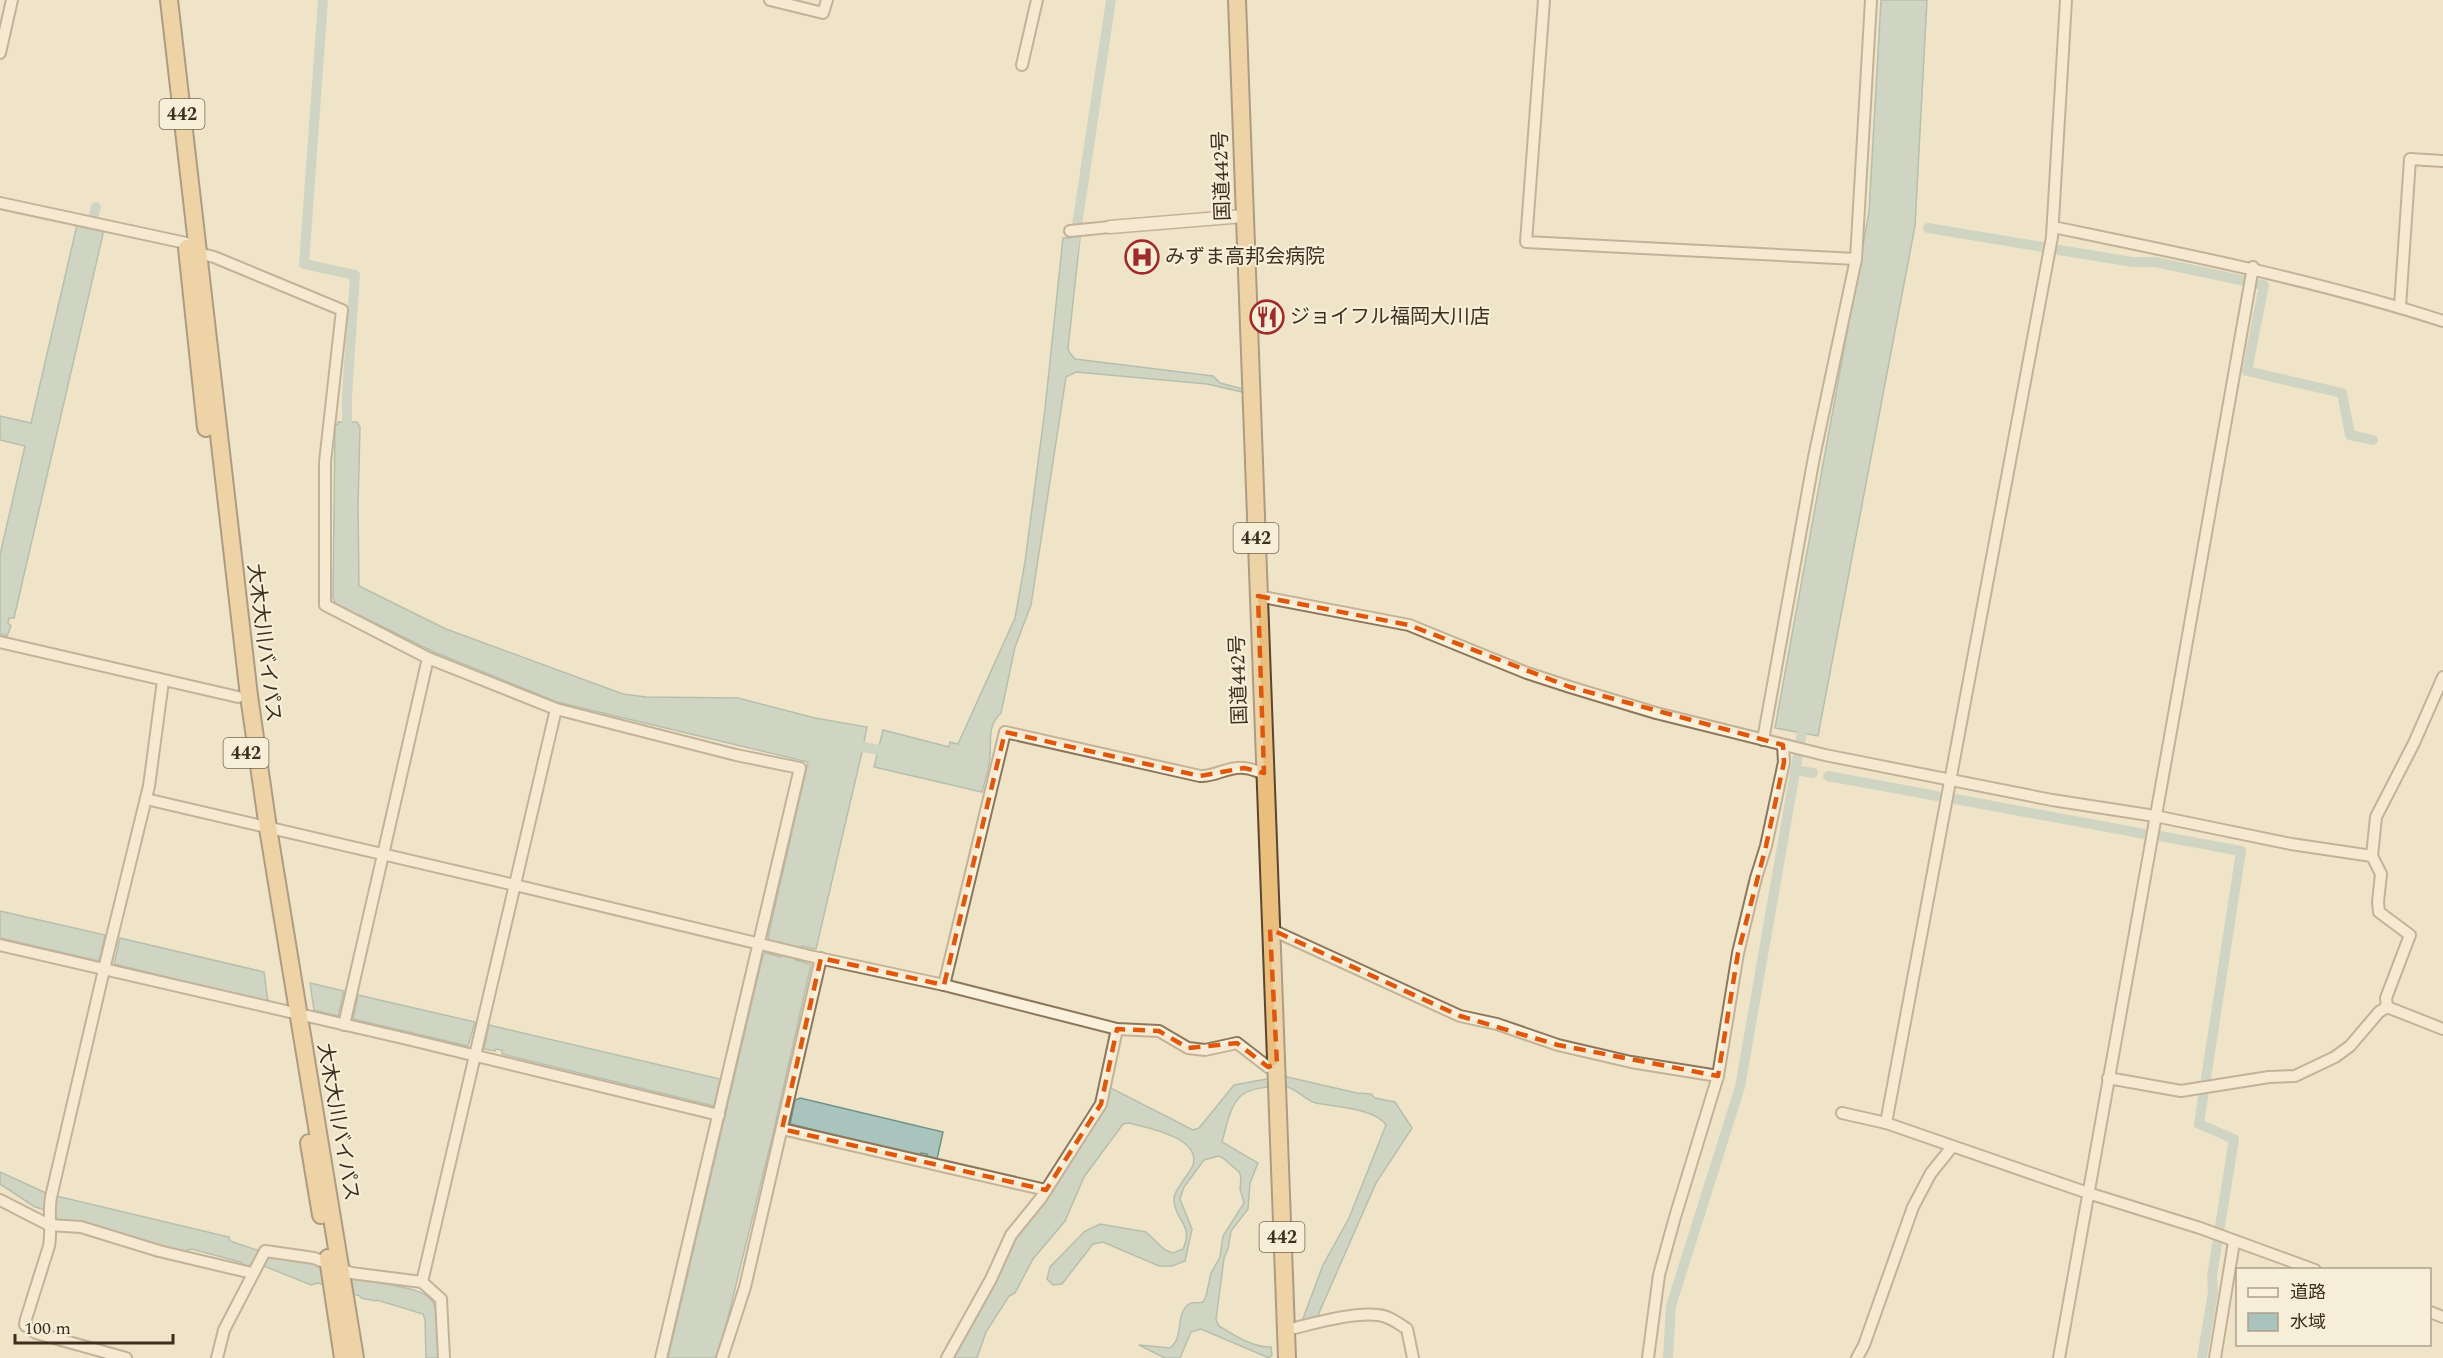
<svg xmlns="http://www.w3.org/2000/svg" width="2443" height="1358" font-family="Spectral,'Noto Sans JP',serif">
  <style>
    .water { fill: #a9c4bc; stroke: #6f938a; stroke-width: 1.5 }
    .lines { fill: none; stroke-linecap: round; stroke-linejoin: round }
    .canal { stroke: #a9c4bc; stroke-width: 10 }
    .minor-casing { stroke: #8d765c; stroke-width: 14 }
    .tertiary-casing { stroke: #8d765c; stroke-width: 15 }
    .trunk-casing { stroke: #5b4430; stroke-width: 20 }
    .minor { stroke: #faf1dc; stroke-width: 10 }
    .tertiary { stroke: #faf1dc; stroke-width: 12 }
    .trunk { stroke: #eabe7c; stroke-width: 16 }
    .marked { fill: none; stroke: #df570d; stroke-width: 4.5; stroke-dasharray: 12 8; stroke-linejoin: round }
    .labels { text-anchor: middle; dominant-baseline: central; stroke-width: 4.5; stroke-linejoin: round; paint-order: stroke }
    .shield { fill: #f7eed8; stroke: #756857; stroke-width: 1.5 }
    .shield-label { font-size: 18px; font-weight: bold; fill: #3d2e20 }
    .street-label { font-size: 20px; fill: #3d2e20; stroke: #f7eed8 }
    .poi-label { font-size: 20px; fill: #3d2e20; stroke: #f7eed8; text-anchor: start }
  </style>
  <rect width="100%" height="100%" fill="#f0e4c8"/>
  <g class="water">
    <polygon points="1881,0 1927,0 1915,226 1818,736 1775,728 1869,212"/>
    <polygon points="77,225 102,230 103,234 14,618 9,618 8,623 11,626 7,636 0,634 0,555 25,446 0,440 0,416 31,423"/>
    <path d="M 1063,238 L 1080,238 L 1068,348 L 1069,352 L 1075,359 L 1213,376 L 1220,383 L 1243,389 L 1242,392 L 1207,384 L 1076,372 L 1066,377 L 1031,605 L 1015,647 L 1001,713 C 985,728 993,744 989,764 C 988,773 984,783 982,792 L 874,767 L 883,730 L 949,747 L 950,742 L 958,744 L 1015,618 L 1025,562 L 1045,409 Z"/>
    <polygon points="338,422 357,422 360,427 358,507 359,586 446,629 623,694 646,697 738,698 815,718 867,727 864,742 867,744 865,751 862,752 816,949 802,946 796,960 811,965 772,1138 718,1358 668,1358 763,955 765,953 781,957 785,945 769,940 768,937 808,762 557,702 434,652 336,604 333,598 335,426 338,424"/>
    <polygon points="0,911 105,935 100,958 98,961 0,938"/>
    <polygon points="120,938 264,972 268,1002 114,964"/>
    <polygon points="310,983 344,991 338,1016 314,1010"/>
    <polygon points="358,995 475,1022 468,1046 353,1019"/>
    <polygon points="489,1025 720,1079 714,1106 502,1054 502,1050 496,1049 495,1051 484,1049"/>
    <path d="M 1283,1076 L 1357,1093 L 1371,1094 L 1375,1098 L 1395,1102 L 1412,1128 L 1376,1183 L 1315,1322 L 1301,1324 L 1323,1265 L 1349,1218 L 1386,1125 C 1375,1108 1334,1107 1316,1103 C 1304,1100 1296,1087 1283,1086 C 1273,1086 1250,1088 1242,1095 C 1230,1104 1226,1128 1222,1142 L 1258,1163 L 1250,1183 L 1248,1209 L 1231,1231 L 1228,1249 L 1224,1258 L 1216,1320 L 1219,1326 C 1234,1335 1253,1348 1271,1347 L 1272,1355 L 1269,1358 L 1201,1329 L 1191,1332 L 1180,1358 L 1165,1358 L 1139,1345 L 1170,1348 C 1185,1336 1174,1316 1189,1304 C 1193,1301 1198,1304 1203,1302 L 1206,1296 L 1211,1273 L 1220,1257 L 1223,1236 L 1244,1203 L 1240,1189 L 1241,1177 L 1239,1172 L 1223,1158 L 1218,1156 L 1204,1160 L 1184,1187 L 1180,1199 L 1192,1229 L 1185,1261 L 1172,1266 L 1159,1266 L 1103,1242 L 1093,1244 L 1062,1284 L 1053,1285 L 1047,1279 L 1050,1267 L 1085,1231 L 1100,1224 L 1146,1232 L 1165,1250 L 1173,1253 L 1183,1249 C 1194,1225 1176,1222 1174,1201 C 1173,1194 1179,1187 1183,1181 C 1186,1176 1191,1170 1193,1165 C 1201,1137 1147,1128 1129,1123 L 1123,1124 L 1084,1177 L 1065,1221 L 1033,1259 L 1015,1293 L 1009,1296 L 986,1332 L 977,1358 L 954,1358 L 991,1291 L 1015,1238 L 1052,1192 L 1104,1110 L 1109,1087 L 1193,1130 L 1199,1128 L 1234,1085 Z"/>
    <polygon points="800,1098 943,1132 937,1159 927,1156 927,1154 921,1153 920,1156 790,1124 795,1100"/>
    <path d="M 0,1172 L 48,1194 L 229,1237 L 230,1241 L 260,1251 L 303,1259 L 373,1279 L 374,1282 C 440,1294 438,1291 438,1358 L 426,1358 L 425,1320 L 423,1314 L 377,1300 L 376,1301 L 361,1298 L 360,1296 L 318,1283 L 311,1285 L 254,1262 L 247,1267 L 240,1262 L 192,1249 L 177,1253 L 63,1225 L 56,1220 L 53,1212 L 35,1207 L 0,1184 Z"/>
  </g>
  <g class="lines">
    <g class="canal">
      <polyline points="323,0 304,264 355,275 347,396 347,434"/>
      <polyline points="1928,228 2043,247"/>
      <polyline points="90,230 96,207"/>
      <polyline points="2059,250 2133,262 2155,262 2245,281"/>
      <polyline points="1073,252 1111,0"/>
      <polyline points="2257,284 2264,285 2247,371 2342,393 2350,435 2373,440"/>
      <polyline points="853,745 890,752"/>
      <polyline points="1795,770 1813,773"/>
      <polyline points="1828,776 1937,796"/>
      <polyline points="1955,799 2145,834"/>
      <polyline points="2160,836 2241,851 2199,1124 2234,1139 2212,1276 2213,1292 2202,1358"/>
      <polyline points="1668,1358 1671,1306 1740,1087 1804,721"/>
    </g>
    <g class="minor-casing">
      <g id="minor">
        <polyline points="770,0 823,13 827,0"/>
        <polyline points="1544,0 1526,242 1856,259"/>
        <polyline points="0,53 12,0"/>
        <polyline points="1022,65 1037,0"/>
        <polyline points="0,203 186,243 198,253 214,257 342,310 325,462 325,605 428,658 556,709 736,755 800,768 661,1358"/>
        <path d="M 2053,227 C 2184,254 2315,280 2443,321"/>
        <polyline points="1070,231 1110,227"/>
        <polyline points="2400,307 2410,159 2443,161"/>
        <polyline points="1258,596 1409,625 1527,673 1570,687 1656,713 1825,755 2052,800 2155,816 2291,844 2372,856"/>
        <polyline points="0,642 238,697"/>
        <polyline points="1763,740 1814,457 1856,259 1871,0"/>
        <polyline points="146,799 515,885 814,957 944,985 1117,1029 1159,1031 1188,1048 1205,1050 1237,1043 1268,1067 1277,1064"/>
        <polyline points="1270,929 1460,1016 1497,1024 1558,1045 1631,1062 1718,1076"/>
        <polyline points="0,945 407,1039 719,1115"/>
        <path d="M 944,985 L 1005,732 L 1200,776 C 1215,777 1228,766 1244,768 C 1250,768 1258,772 1264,773"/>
        <polyline points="2387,1007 2386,998 2410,935 2379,912 2378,902 2381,874 2372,856 2376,817 2414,743 2443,677"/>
        <polyline points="2387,1007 2443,1029"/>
        <polyline points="344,1025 428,658"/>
        <polyline points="2108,1078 2181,1091 2269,1077 2295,1076 2335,1057 2350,1046 2379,1012 2387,1007"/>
        <polyline points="1842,1113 1886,1123 2088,1193 2200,1228 2315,1270"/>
        <polyline points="1886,1123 2052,237 2066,0"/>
        <polyline points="782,1129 1046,1190"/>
        <polyline points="0,1200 49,1225 81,1227 159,1251 252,1273"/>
        <polyline points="422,1282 556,709"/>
        <polyline points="2430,1312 2443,1317"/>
        <path d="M 1286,1330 C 1312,1324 1352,1312 1378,1315 C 1389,1316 1398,1323 1407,1329 L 1413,1358"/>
        <path d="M 126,1358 L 36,1333 L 25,1325 L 26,1319 L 49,1246 C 52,1230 48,1214 51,1197 L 106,961 L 149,786 L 163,681"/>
        <polyline points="217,1358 224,1330 265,1251 314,1258 351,1273 422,1282 441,1299 444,1358"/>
        <polyline points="722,1358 745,1287 821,958"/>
        <polyline points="947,1358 991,1279 1011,1235 1041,1198 1101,1104 1117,1029"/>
        <polyline points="1648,1358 1659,1275 1675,1217 1718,1076 1738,953 1756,878 1766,846 1784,762 1783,745"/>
        <polyline points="1857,1358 1864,1345 1913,1207 1931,1173 1952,1147"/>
        <path d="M 2059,1358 C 2123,994 2190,631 2253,267"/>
        <polyline points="2215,1358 2234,1242"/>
      </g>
    </g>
    <g class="tertiary-casing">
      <polyline id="tertiary" points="1110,227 1244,216"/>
    </g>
    <g class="trunk-casing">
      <g id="trunk">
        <polyline points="169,0 249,696 268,828 355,1358"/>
        <polyline points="1237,0 1287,1358"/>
        <polyline points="187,248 206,428"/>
        <polyline points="309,1143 321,1215"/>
        <polyline points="328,1258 343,1358"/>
      </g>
    </g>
    <use href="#minor" class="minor"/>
    <use href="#tertiary" class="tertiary"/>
    <use href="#trunk" class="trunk"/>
  </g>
  <path d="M0 0H2443V1358H0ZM 1258,596 L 1409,625 L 1570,687 L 1783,745 L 1784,762 L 1766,846 L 1738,953 L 1718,1076 L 1558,1045 L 1460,1016 L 1270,929 L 1277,1064 L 1268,1067 L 1237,1043 L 1188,1048 L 1159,1031 L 1117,1029 L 1101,1104 L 1046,1190 L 782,1129 L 821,958 L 944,985 L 1005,732 L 1200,776 L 1244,768 L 1264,773 Z" fill="#f0e4c8" fill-opacity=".55" fill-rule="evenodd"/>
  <path class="marked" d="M 1258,596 L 1409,625 L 1570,687 L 1783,745 L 1784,762 L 1766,846 L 1738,953 L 1718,1076 L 1558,1045 L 1460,1016 L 1270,929 L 1277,1064 L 1268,1067 L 1237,1043 L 1188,1048 L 1159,1031 L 1117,1029 L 1101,1104 L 1046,1190 L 782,1129 L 821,958 L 944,985 L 1005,732 L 1200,776 L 1244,768 L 1264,773 Z"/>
  <defs>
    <g id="hospital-ring" transform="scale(1.725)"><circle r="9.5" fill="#f7eed8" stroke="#9e2a2b" stroke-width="1.5"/><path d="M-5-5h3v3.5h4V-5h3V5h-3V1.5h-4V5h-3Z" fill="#9e2a2b"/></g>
    <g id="restaurant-ring" transform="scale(1.725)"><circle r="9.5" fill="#f7eed8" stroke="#9e2a2b" stroke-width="1.5"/><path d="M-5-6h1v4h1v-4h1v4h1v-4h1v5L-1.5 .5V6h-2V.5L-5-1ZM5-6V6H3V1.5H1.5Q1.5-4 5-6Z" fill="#9e2a2b"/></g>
  </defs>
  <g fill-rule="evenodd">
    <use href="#hospital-ring" x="1142" y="257"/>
    <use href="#restaurant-ring" x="1267" y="317"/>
  </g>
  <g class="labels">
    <g class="shield">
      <rect x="159.5" y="99" width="45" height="30" rx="4.5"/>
      <rect x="1233.5" y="523" width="45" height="30" rx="4.5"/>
      <rect x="223.5" y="738" width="45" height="30" rx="4.5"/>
      <rect x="1259.5" y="1222" width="45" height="30" rx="4.5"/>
    </g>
    <g class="shield-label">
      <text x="182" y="114">442</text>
      <text x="1256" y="538">442</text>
      <text x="246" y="753">442</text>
      <text x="1282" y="1237">442</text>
    </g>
    <g class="street-label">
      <text transform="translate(1222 176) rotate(-92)">国道442号</text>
      <text transform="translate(264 643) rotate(83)">大木大川バイパス</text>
      <text transform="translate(1239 680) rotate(-92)">国道442号</text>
      <text transform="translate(338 1122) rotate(80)">大木大川バイパス</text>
    </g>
    <g class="poi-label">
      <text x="1165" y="257">みずま高邦会病院</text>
      <text x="1290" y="317">ジョイフル福岡大川店</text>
    </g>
  </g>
  <rect x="2236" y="1268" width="195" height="78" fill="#f7eed8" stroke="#ada18e" stroke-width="1.5"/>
  <rect x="2248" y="1288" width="30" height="9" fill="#faf1dc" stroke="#ada18e" stroke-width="1.5"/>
  <text x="2290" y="1298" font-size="18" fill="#3d2e20">道路</text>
  <rect x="2248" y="1313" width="30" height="18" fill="#a9c4bc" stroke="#ada18e" stroke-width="1.5"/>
  <text x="2290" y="1328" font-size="18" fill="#3d2e20">水域</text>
  <path d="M15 1334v9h158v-9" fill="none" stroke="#3d2e20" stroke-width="3"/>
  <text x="24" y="1334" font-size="18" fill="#3d2e20" stroke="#f7eed8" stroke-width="4.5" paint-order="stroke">100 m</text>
</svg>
